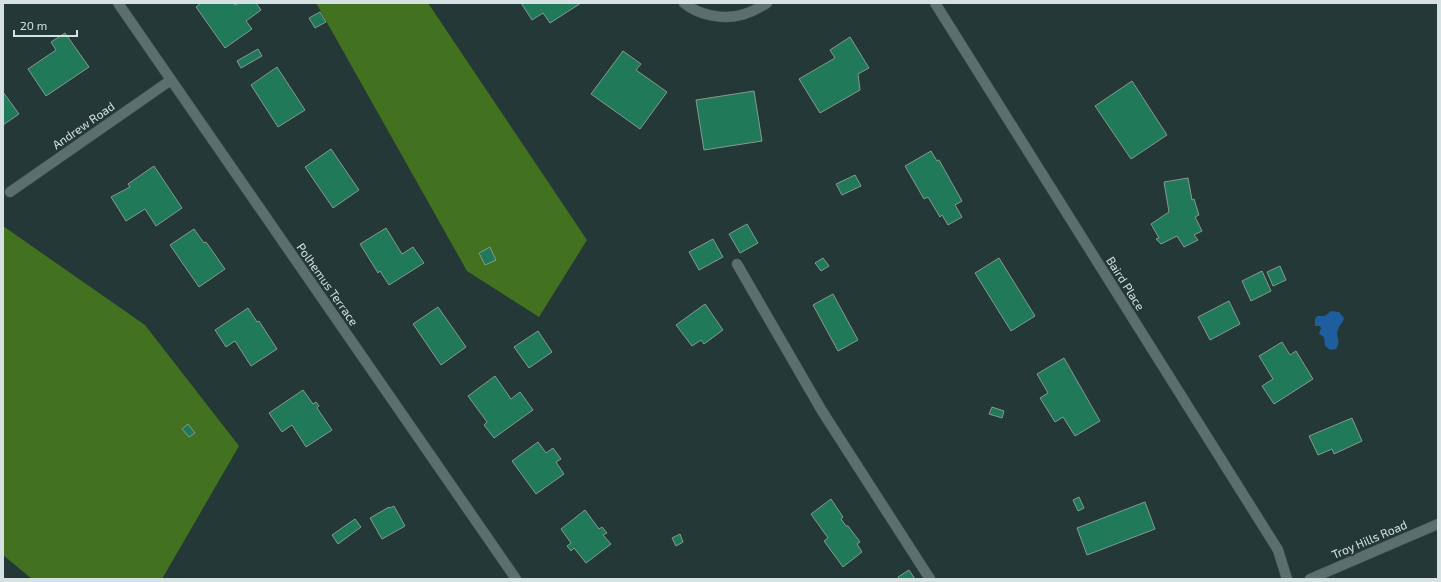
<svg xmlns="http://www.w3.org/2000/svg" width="1441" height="582" font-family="'Exo 2',sans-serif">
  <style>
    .forest { fill: #42711f }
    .water { fill: #1e5d9e }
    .building { fill: #207958; stroke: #879990 }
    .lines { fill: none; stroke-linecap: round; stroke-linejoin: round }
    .street-casing { stroke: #455; stroke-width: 11 }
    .secondary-casing { stroke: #455; stroke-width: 11 }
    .street { stroke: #5a6f6e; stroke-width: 10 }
    .secondary { stroke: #5a6f6e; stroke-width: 10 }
    .labels { text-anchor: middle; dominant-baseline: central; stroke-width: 4; stroke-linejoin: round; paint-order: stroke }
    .street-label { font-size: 12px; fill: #d6e1e1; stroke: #243837 }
  </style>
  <rect width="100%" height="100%" fill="#243837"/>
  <g class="forest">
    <polygon points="316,3 428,3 587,240 539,317 467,271"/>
    <polygon points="3,226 145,325 239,446 162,579 32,579 3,555"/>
  </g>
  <path class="water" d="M 1331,311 L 1339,312 L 1344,318 C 1343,323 1339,325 1338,330 C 1335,337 1342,340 1336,349 L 1330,350 L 1325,346 L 1324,337 L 1319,334 L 1321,328 L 1320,326 L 1315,326 L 1315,319 L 1317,316 L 1325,316 Z"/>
  <g class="building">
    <polygon points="201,3 234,3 235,5 239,3 256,3 261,10 246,21 252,29 225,48 196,7"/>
    <polygon points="521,3 581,3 550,23 543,13 532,20"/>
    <polygon points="320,12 326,22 315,28 309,18"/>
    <polygon points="65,33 89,67 46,96 28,69 56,50 51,42"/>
    <polygon points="850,37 869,68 858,74 860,90 820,113 799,79 835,58 830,50"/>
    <polygon points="258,49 262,56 241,68 237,61"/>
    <polygon points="623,51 641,64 636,70 667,92 640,129 591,94"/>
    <polygon points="277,67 305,110 278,127 251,85"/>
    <polygon points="1132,81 1167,135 1131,159 1095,106"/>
    <polygon points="754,91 762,141 704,150 696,100"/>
    <polygon points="3,92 19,114 3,125"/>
    <polygon points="331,149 359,190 333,208 305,167"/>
    <polygon points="931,151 937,161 939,160 962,201 955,205 962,217 948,225 942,215 940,217 928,197 924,199 905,166"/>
    <polygon points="154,166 182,208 156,226 145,209 126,221 111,197 130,187 128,184"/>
    <polygon points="855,175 861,186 842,195 836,184"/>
    <polygon points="1188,178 1192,200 1194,199 1199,215 1195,217 1202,231 1194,235 1198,240 1184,247 1177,236 1161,244 1156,239 1159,238 1151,224 1169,212 1164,182"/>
    <polygon points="747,224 758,243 740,253 729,234"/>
    <polygon points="386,228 402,254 413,247 424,263 389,285 380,271 378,273 360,244"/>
    <polygon points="194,229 204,243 206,242 225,269 199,287 170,245"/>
    <polygon points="713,239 723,257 699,270 689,252"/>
    <polygon points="490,247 496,260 485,265 479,253"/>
    <polygon points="823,258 829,266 821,271 815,263"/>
    <polygon points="999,258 1035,316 1011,331 975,273"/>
    <polygon points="1280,266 1286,280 1273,286 1267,272"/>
    <polygon points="1262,271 1271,291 1251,301 1242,281"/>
    <polygon points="833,294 858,340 838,351 813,305"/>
    <polygon points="1229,301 1240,324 1210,340 1198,317"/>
    <polygon points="705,304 723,330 704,344 701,340 692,346 676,325"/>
    <polygon points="438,307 466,347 441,365 413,324"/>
    <polygon points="248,308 257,322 259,321 277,349 251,366 235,341 226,347 215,330"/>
    <polygon points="538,331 552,352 529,368 514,347"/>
    <polygon points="1282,342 1290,355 1296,351 1313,379 1274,404 1262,386 1273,379 1259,356"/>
    <polygon points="1064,358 1100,421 1075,436 1063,417 1055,422 1040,398 1048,393 1037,374"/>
    <polygon points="495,376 511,399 520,392 533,410 494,438 484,425 487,422 468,396"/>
    <polygon points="303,390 313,404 316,402 319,406 317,408 332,430 306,447 292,425 282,432 269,413"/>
    <polygon points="992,407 1004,411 1002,418 989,414"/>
    <polygon points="1352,418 1362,441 1334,454 1332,449 1318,455 1309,436"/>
    <polygon points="188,424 195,433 189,437 182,429"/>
    <polygon points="538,442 546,453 553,448 561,459 556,462 564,474 536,494 512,461"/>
    <polygon points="1079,497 1084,508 1078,511 1073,500"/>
    <polygon points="831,499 843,517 841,519 846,526 848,526 860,542 857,544 862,552 843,567 824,541 828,538 811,514"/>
    <polygon points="1145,502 1155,529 1087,555 1077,528"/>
    <polygon points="394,506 405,526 382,539 370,518 389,507 390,508"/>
    <polygon points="585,510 599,529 602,527 607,533 603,535 611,544 586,563 574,548 571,551 567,546 571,543 561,529"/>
    <polygon points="355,519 361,527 338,544 332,535"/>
    <polygon points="680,534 683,542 676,546 672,538"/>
    <polygon points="909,570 915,579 899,579 898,577"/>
  </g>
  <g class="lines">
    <g class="street-casing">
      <g id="street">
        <polyline points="118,3 516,579"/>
        <path d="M 684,3 C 698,15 723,20 741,15 C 750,13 759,8 767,3"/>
        <polyline points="935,3 1278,550 1287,579"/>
        <polyline points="10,192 171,80"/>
        <polyline points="737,264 822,411 930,579"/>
      </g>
    </g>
    <g class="secondary-casing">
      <polyline id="secondary" points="1310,579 1438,524"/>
    </g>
    <use href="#street" class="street"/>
    <use href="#secondary" class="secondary"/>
  </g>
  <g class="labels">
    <g class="street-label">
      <text transform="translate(83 125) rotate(-35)">Andrew Road</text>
      <text transform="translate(1126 283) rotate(58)">Baird Place</text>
      <text transform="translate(328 284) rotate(55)">Polhemus Terrace</text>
      <text transform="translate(1369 539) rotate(-23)">Troy Hills Road</text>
    </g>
  </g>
  <rect width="1441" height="582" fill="none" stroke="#d6e1e1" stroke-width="8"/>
  <path d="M14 30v6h63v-6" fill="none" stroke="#d6e1e1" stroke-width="2"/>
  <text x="20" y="30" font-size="12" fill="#d6e1e1" stroke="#243837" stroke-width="3" paint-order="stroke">20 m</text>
</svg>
